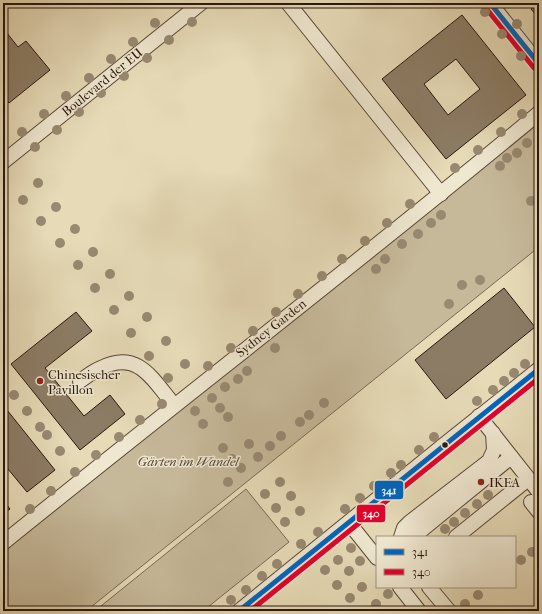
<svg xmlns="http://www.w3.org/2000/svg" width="542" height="614" font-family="'IM FELL French Canon',serif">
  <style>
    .green { fill: #c6b99a; stroke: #786853 }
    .building { fill: #8c7c65; stroke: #2a160c; fill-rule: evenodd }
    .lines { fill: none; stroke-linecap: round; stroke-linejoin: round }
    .minor-casing { stroke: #594737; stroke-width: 16 }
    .minor { stroke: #efe7d0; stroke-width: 14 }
    .bus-1-casing { stroke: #efe7d0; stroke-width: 8 }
    .bus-2-casing { stroke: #efe7d0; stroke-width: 8 }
    .bus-1 { stroke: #0065bd; stroke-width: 5 }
    .bus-2 { stroke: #e4002b; stroke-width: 5 }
    .tree { fill: #988971 }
    .poi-dot { fill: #8f2418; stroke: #efe7d0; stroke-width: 1.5 }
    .bus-dot { fill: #2a160c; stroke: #efe7d0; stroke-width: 1.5 }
    .labels { text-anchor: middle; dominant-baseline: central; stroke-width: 3; stroke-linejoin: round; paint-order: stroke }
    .street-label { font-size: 13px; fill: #2a160c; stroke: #efe7d0 }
    .poi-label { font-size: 13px; fill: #2a160c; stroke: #efe7d0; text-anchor: start }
    .park-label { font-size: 13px; font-style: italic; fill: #594737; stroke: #efe7d0 }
    .line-badge { stroke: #efe7d0; stroke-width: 1.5 }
    .badge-label { font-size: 11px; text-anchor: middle; font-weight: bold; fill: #fff }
  </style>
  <rect width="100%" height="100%" fill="#e6dab7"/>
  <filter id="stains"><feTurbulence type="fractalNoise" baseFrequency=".005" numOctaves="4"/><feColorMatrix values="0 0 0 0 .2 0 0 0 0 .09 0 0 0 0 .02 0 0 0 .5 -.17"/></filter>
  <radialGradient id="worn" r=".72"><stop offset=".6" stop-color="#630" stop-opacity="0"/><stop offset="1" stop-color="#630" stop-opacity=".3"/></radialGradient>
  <g class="green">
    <polygon points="539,113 539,247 86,611 3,611 3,543"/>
    <polygon points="246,489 289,542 203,611 98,611 96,610"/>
  </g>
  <g class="building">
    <polygon points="538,3 539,3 539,15 537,16 531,9"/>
    <path d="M 462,15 L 526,95 L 446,159 L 382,79 ZM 456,59 L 480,89 L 448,115 L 424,84 Z"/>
    <polygon points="3,28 18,47 26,41 50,70 9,103 3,96"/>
    <polygon points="504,288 535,327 446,399 415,360"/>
    <polygon points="76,312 92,331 45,368 84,416 110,395 125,414 80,450 11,364"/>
    <polygon points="3,405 55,470 27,492 3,463"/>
    <polygon points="3,500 10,509 3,514"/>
  </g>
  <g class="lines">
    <g class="minor-casing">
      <g id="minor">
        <polyline points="288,3 441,194"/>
        <polyline points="490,3 539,64"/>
        <polyline points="3,162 201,3"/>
        <path d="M 80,381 C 86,377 93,371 101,368 C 138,349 153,380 174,405"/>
        <polyline points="479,416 539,492"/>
        <polyline points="531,502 539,512"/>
        <polyline points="349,523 377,558"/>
        <polyline points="401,537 404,528 410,522 489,461 494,450 493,433"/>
        <polyline points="413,537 511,457"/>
        <polyline points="456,537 528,479"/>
        <path d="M 3,543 C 181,399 363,259 539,113"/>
        <polyline points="400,587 419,611"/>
        <polyline points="429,587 449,611"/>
        <polyline points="239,611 445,444 539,369"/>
      </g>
    </g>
    <use href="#minor" class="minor"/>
    <g class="bus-1-casing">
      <g id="bus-1">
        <polyline points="490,3 539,64"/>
        <polyline points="239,611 539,369"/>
      </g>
    </g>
    <g class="bus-2-casing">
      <g id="bus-2">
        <polyline points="485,7 534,68"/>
        <polyline points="250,611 539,378"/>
      </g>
    </g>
    <use href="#bus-1" class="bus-1"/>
    <use href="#bus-2" class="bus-2"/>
  </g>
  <g class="tree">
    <circle cx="485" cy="12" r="5"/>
    <circle cx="192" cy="22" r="5"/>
    <circle cx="155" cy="23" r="5"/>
    <circle cx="517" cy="24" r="5"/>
    <circle cx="502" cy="34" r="5"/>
    <circle cx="169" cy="40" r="5"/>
    <circle cx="133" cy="42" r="5"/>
    <circle cx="521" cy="56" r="5"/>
    <circle cx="147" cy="58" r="5"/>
    <circle cx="111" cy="59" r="5"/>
    <circle cx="124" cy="76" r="5"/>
    <circle cx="89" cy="78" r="5"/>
    <circle cx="101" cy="93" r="5"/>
    <circle cx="66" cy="96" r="5"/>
    <circle cx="79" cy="112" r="5"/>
    <circle cx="44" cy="114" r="5"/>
    <circle cx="522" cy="114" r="5"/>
    <circle cx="57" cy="130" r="5"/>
    <circle cx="22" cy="132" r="5"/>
    <circle cx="501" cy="132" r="5"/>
    <circle cx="527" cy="143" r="5"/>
    <circle cx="35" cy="147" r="5"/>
    <circle cx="478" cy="150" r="5"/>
    <circle cx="517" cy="153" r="5"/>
    <circle cx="507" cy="158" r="5"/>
    <circle cx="500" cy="166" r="5"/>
    <circle cx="455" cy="168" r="5"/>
    <circle cx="38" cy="183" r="5"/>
    <circle cx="23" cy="200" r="5"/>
    <circle cx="531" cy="201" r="5"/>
    <circle cx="410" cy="204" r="5"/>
    <circle cx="56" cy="207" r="5"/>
    <circle cx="441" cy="215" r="5"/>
    <circle cx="41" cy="221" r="5"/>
    <circle cx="387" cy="223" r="5"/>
    <circle cx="431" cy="223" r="5"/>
    <circle cx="75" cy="229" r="5"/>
    <circle cx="418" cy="234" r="5"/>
    <circle cx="365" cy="241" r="5"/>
    <circle cx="60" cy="243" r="5"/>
    <circle cx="402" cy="244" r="5"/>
    <circle cx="93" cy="252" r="5"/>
    <circle cx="342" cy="259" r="5"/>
    <circle cx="385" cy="259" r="5"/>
    <circle cx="78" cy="265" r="5"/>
    <circle cx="376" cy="269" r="5"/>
    <circle cx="110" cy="274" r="5"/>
    <circle cx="322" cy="276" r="5"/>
    <circle cx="480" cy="280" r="5"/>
    <circle cx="462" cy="285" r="5"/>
    <circle cx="95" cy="288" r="5"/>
    <circle cx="298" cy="294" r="5"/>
    <circle cx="129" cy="296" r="5"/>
    <circle cx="449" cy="304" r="5"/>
    <circle cx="114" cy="310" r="5"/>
    <circle cx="276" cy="312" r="5"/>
    <circle cx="147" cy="317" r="5"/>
    <circle cx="253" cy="331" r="5"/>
    <circle cx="131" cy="333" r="5"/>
    <circle cx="166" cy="341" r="5"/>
    <circle cx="231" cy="348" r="5"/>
    <circle cx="275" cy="348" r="5"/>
    <circle cx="149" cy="356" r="5"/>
    <circle cx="185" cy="364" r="5"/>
    <circle cx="525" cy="364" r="5"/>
    <circle cx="208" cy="366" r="5"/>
    <circle cx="247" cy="371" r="5"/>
    <circle cx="514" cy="373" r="5"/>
    <circle cx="168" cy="378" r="5"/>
    <circle cx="238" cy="379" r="5"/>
    <circle cx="504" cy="381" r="5"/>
    <circle cx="225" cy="387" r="5"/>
    <circle cx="493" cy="390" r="5"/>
    <circle cx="14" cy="395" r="5"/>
    <circle cx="212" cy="398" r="5"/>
    <circle cx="477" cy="401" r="5"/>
    <circle cx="324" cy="403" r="5"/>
    <circle cx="162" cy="404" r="5"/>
    <circle cx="220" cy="408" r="5"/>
    <circle cx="27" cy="411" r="5"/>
    <circle cx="195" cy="411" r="5"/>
    <circle cx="309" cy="415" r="5"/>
    <circle cx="228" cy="417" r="5"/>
    <circle cx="140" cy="420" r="5"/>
    <circle cx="300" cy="422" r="5"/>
    <circle cx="203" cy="424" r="5"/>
    <circle cx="40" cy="427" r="5"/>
    <circle cx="47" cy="435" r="5"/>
    <circle cx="281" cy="436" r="5"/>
    <circle cx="119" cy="437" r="5"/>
    <circle cx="434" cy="437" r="5"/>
    <circle cx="249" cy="444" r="5"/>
    <circle cx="270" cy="446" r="5"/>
    <circle cx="223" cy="448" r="5"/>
    <circle cx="419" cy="450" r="5"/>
    <circle cx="60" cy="451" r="5"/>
    <circle cx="96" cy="455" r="5"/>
    <circle cx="258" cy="457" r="5"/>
    <circle cx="232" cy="459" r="5"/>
    <circle cx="401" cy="465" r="5"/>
    <circle cx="241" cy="468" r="5"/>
    <circle cx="75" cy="472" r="5"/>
    <circle cx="391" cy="473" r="5"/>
    <circle cx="228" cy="482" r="5"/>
    <circle cx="280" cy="482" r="5"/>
    <circle cx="374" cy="486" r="5"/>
    <circle cx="51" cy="491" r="5"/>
    <circle cx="265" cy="494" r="5"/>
    <circle cx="488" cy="495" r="5"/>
    <circle cx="291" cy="496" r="5"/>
    <circle cx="360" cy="498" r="5"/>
    <circle cx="477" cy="504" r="5"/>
    <circle cx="276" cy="508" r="5"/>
    <circle cx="30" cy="509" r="5"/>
    <circle cx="345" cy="509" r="5"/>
    <circle cx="300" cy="511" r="5"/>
    <circle cx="465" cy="513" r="5"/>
    <circle cx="285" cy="522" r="5"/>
    <circle cx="454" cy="522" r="5"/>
    <circle cx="445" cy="529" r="5"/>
    <circle cx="318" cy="532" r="5"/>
    <circle cx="301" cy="544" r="5"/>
    <circle cx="351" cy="548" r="5"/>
    <circle cx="532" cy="552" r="5"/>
    <circle cx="338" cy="560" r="5"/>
    <circle cx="521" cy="560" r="5"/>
    <circle cx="360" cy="561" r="5"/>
    <circle cx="277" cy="564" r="5"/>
    <circle cx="325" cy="570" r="5"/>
    <circle cx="349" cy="571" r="5"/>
    <circle cx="262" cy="576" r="5"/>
    <circle cx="337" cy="585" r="5"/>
    <circle cx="362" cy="587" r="5"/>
    <circle cx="246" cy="590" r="5"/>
    <circle cx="388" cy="594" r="5"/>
    <circle cx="478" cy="595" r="5"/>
    <circle cx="350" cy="598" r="5"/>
    <circle cx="231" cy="600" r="5"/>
    <circle cx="376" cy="604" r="5"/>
    <circle cx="465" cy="604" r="5"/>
  </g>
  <g class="poi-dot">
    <circle cx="40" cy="381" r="4"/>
    <circle cx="481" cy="482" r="4"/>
  </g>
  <circle class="bus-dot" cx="445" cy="445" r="3.5"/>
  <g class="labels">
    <g class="street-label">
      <text transform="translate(102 82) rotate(-39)">Boulevard der EU</text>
      <text transform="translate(271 328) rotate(-38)">Sydney Garden</text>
    </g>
    <g class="poi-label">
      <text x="48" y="374">Chinesischer<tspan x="48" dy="15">Pavillon</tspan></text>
      <text x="489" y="482">IKEA</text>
    </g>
    <g class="park-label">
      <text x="188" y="461">Gärten im Wandel</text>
    </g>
  </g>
  <g class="line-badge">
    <rect x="374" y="480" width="30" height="20" rx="4" fill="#0065bd"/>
    <rect x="356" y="504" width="30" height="19" rx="4" fill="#e4002b"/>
  </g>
  <g class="badge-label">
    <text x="389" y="494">341</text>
    <text x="371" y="517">340</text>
  </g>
  <rect width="542" height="614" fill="none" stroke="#e6dab7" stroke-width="16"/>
  <rect x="4" y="4" width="534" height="606" fill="none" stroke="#2a160c" stroke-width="2"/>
  <rect x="8" y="8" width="526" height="598" fill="none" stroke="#2a160c"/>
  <rect x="376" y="536" width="140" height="52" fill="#efe7d0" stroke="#a09382"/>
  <rect x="384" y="549" width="20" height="6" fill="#0065bd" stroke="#a09382"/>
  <text x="412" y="556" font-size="12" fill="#2a160c">341</text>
  <rect x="384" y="569" width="20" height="6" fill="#e4002b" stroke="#a09382"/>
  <text x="412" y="576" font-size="12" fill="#2a160c">340</text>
  <rect width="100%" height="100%" filter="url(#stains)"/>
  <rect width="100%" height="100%" fill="url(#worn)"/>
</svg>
